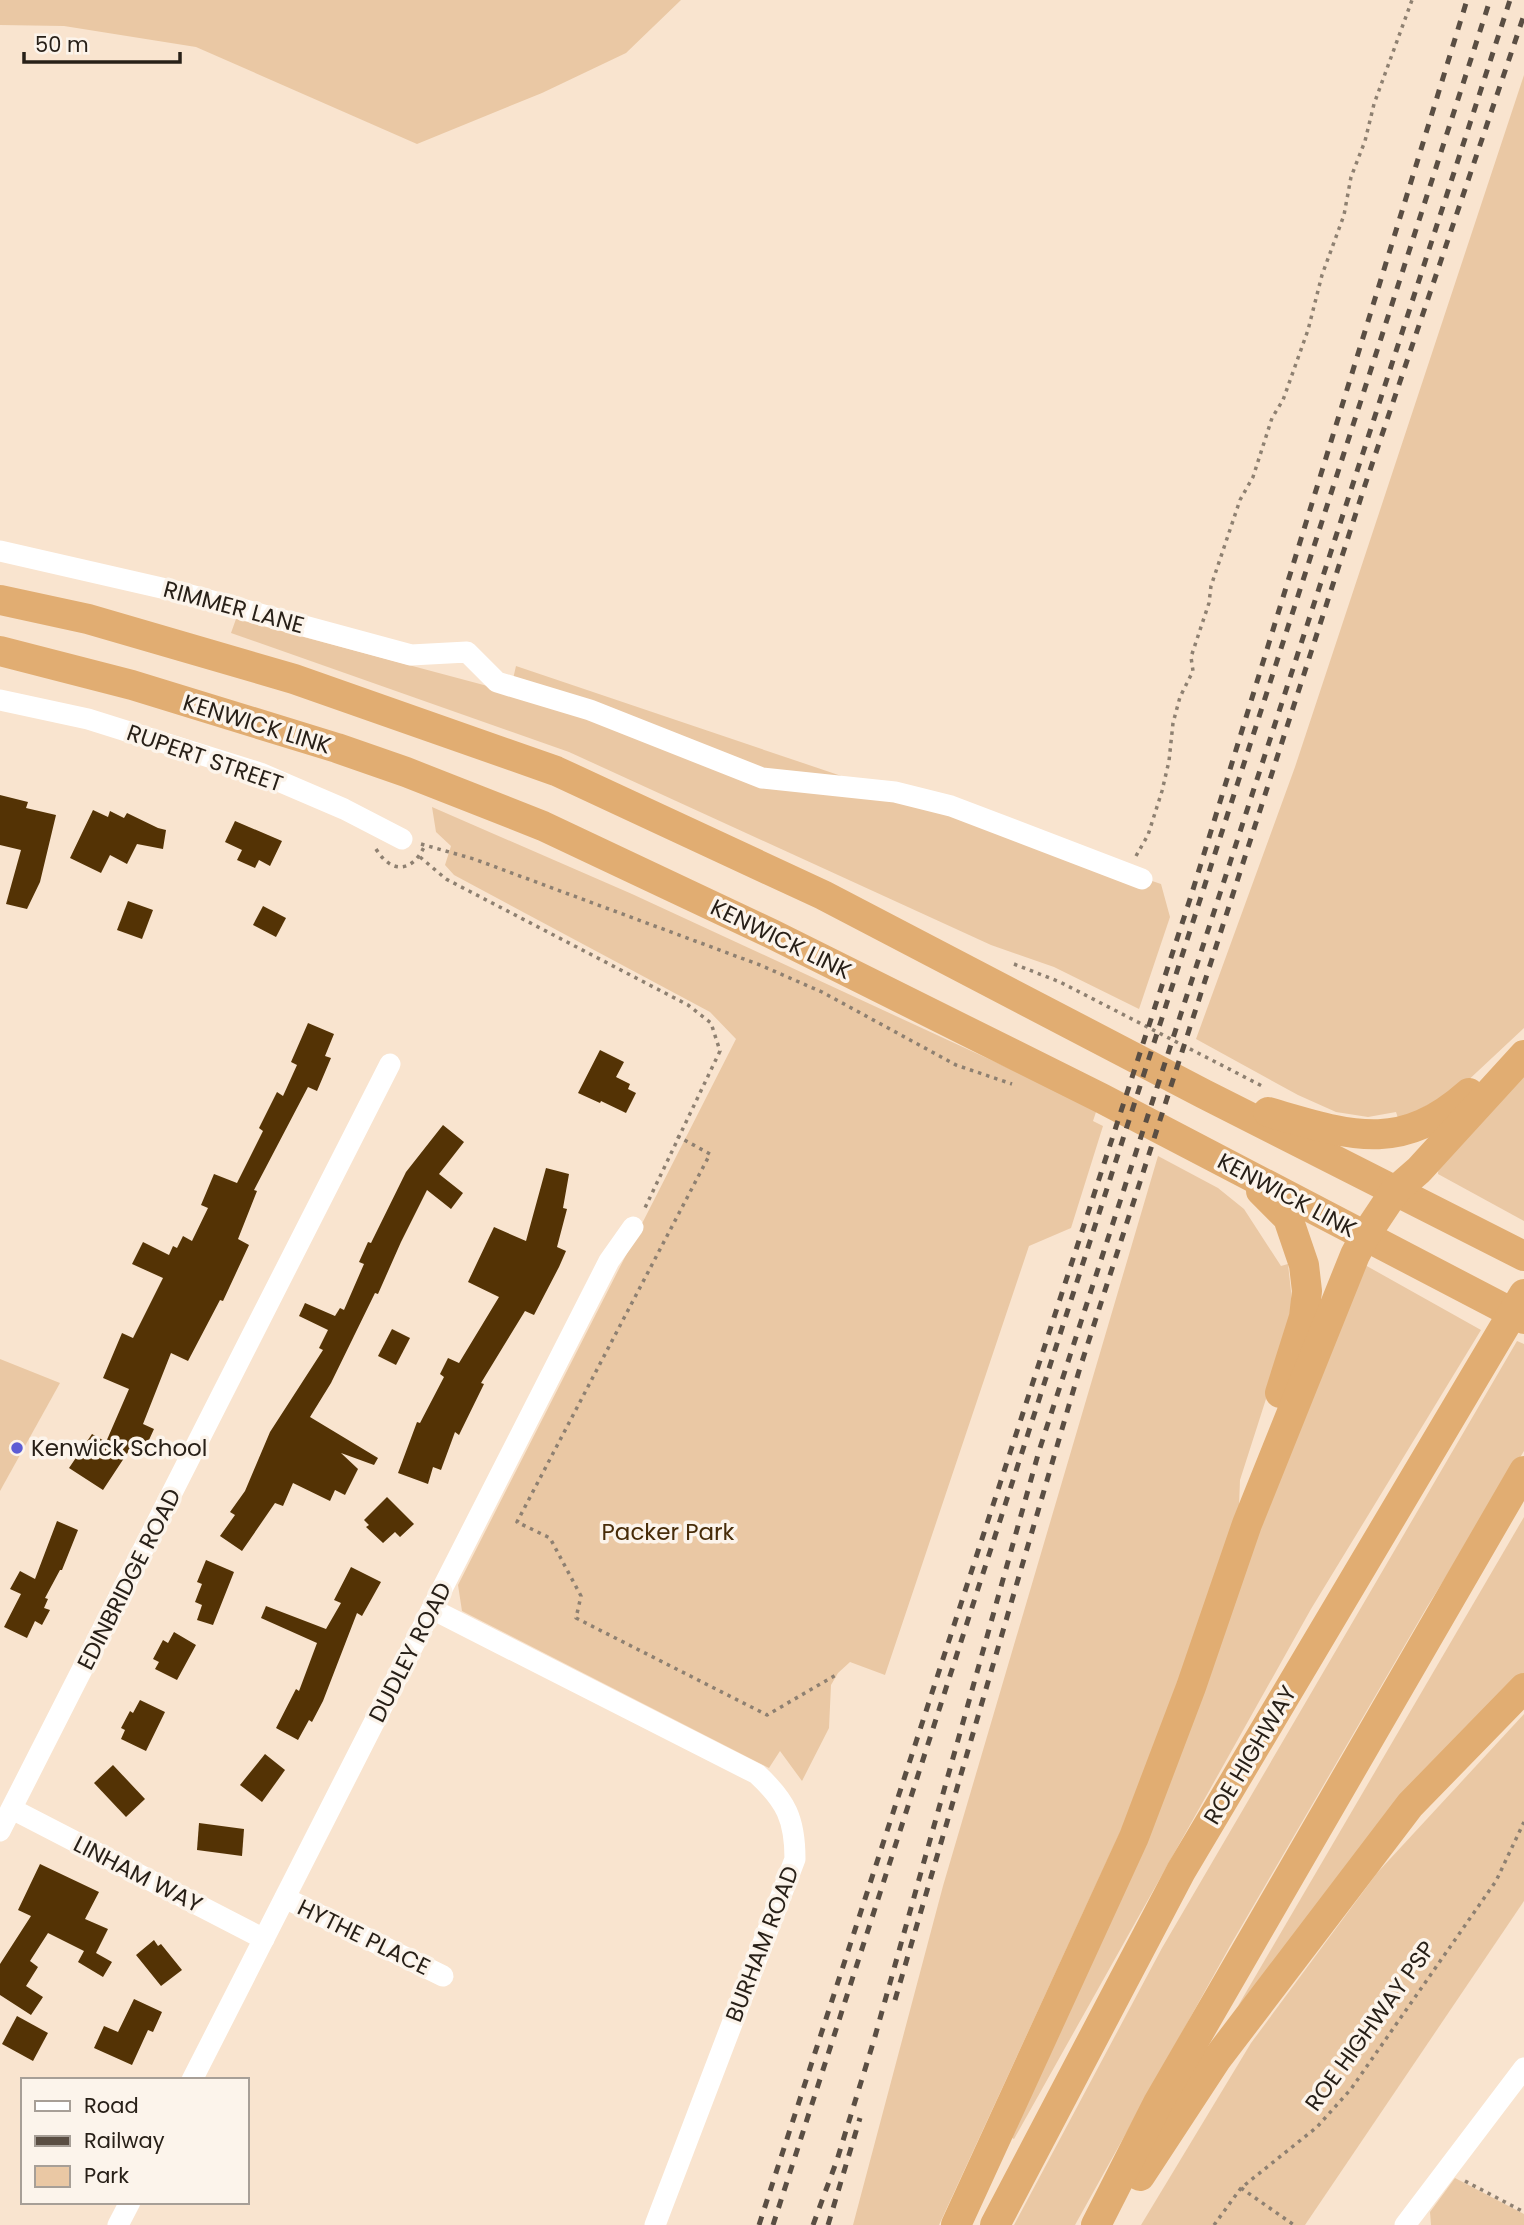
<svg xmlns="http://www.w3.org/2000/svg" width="1524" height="2225" font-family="Poppins,sans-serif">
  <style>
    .green { fill: #eac8a4 }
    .building { fill: #543305 }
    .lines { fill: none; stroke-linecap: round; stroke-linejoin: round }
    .path { stroke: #8e8071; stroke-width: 3.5; stroke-dasharray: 3.5 5; stroke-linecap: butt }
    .minor { stroke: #fff; stroke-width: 21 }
    .highway { stroke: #e1ad72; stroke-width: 30 }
    .rail { stroke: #5a4e43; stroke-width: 5; stroke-dasharray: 9 9; stroke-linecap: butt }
    .poi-dot { fill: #5d5cd4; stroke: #fcf4eb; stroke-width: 2.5 }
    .labels { text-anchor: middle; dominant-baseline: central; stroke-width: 7; stroke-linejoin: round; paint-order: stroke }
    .street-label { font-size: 23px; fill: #282018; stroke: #fcf4eb }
    .poi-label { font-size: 23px; fill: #282018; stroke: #fcf4eb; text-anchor: start }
    .park-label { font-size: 23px; fill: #472c09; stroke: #fcf4eb }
  </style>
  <rect width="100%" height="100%" fill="#f9e4cf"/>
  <g class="green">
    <polygon points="0,0 681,0 626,53 542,93 417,144 196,47 64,26 0,25"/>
    <polygon points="1524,75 1524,1028 1462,1086 1399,1121 1396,1112 1368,1117 1336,1112 1298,1095 1196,1039 1295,767"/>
    <polygon points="236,619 510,692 516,666 1161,884 1170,917 1139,1009 1054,967 991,945 569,752 231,633"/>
    <polygon points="432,807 632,894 1097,1109 1093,1121 1103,1126 1071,1228 1029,1246 885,1675 850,1662 838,1673 831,1685 829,1728 802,1781 780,1751 769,1768 462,1611 458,1585 736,1039 710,1012 454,875 445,865 451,846 436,832"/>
    <polygon points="1524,1075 1524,1221 1438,1174 1439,1161"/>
    <polygon points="1158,1156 1218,1188 1244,1209 1281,1266 1288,1264 1291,1291 1291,1321 1240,1480 1239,1506 1141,1787 939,2225 853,2225 943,1886"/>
    <polygon points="1365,1265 1481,1330 1311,1609 1014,2139 1005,2134 1316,1370"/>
    <polygon points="1517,1341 1524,1344 1524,1451 1427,1607 1230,1946 1075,2225 1014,2225 1162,1948"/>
    <polygon points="0,1359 60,1383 0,1491"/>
    <polygon points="1524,1517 1524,1677 1238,2006"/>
    <polygon points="1524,1714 1524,1901 1305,2225 1141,2225 1251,2043 1377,1873"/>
    <polygon points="1455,2178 1524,2214 1524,2225 1431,2225 1430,2212"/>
  </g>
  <g class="building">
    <polygon points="0,795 28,802 26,808 56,815 40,882 27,909 6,904 21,850 0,845"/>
    <polygon points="93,810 108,817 110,811 124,818 127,813 158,828 166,830 163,849 137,844 127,864 110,855 101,873 70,858"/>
    <polygon points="235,821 282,841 270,866 259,860 255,868 237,860 242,850 225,842"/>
    <polygon points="128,901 153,910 142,939 117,930"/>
    <polygon points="263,906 286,918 276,937 253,925"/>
    <polygon points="308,1023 334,1034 325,1056 331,1058 317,1091 308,1087 254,1190 257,1191 238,1239 249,1245 223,1301 220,1300 188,1361 171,1353 143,1424 154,1429 144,1451 132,1446 103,1490 69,1468 92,1434 106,1442 129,1389 103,1378 122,1333 133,1338 163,1278 132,1264 143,1242 169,1255 173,1246 177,1248 183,1236 192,1241 208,1208 201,1205 214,1174 237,1183 263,1131 259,1128 277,1092 283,1096 297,1065 291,1062"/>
    <polygon points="600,1050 624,1062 616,1077 630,1084 628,1089 636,1093 626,1113 601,1101 600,1103 578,1093"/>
    <polygon points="443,1125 464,1142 439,1174 463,1193 451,1209 427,1190 401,1242 378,1294 375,1293 331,1383 310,1417 378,1458 374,1465 341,1453 358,1469 345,1495 335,1490 330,1501 293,1483 283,1506 275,1503 242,1551 220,1536 235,1515 230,1512 245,1491 270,1432 323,1350 319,1348 328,1330 299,1316 305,1303 335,1316 340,1308 344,1310 364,1264 359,1262 368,1242 371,1243 406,1172"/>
    <polygon points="546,1168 569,1174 563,1208 567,1209 557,1247 566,1251 559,1267 534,1315 525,1311 481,1383 484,1384 459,1435 455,1432 441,1470 433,1467 428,1484 398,1473 417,1422 420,1423 444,1377 440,1374 448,1358 459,1363 499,1297 468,1282 494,1227 526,1241"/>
    <polygon points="392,1329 410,1338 396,1365 378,1356"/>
    <polygon points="387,1497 414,1524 400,1537 395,1532 383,1543 366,1527 369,1525 364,1520"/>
    <polygon points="57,1521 78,1530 62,1570 60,1570 45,1598 48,1599 44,1608 50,1610 42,1625 35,1621 27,1638 4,1627 21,1594 10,1589 20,1571 35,1579"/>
    <polygon points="206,1560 234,1572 213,1625 197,1620 202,1605 195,1602 202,1584 197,1582"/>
    <polygon points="351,1567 381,1582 362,1616 357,1613 323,1701 312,1722 309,1720 298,1740 276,1728 296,1689 299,1691 317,1643 261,1618 266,1606 326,1629 341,1603 334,1600"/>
    <polygon points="174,1632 196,1645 177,1680 155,1669 159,1662 153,1659 163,1640 168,1643"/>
    <polygon points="140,1700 165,1712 146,1751 121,1739 125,1730 121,1728 130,1711 133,1713"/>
    <polygon points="265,1754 285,1770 262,1802 240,1785"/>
    <polygon points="113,1765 145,1799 126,1817 94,1783"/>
    <polygon points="199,1823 244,1829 242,1856 197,1850"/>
    <polygon points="40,1864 99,1892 85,1919 108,1929 96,1953 112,1962 103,1977 78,1962 84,1951 48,1933 30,1961 38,1967 26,1986 43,1997 31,2015 0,1995 0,1964 31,1916 18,1910"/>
    <polygon points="154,1940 158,1946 161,1944 182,1970 161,1986 136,1955"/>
    <polygon points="134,1999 162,2012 153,2032 148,2030 132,2065 94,2048 104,2026 118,2032"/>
    <polygon points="17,2016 48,2033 33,2061 2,2044"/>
  </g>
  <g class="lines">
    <g class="path">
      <polyline points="421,844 474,859 760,965 822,992 956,1065 1012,1084"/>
      <path d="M 376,849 C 392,875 413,872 425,845"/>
      <polyline points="1136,856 1148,835 1162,791 1169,761 1173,723 1180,697 1193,671 1191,657 1209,603 1211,586 1240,500 1253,477 1272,418 1283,400 1308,330 1322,275 1344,215 1351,177 1365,141 1374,104 1412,0"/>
      <polyline points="420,857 446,879 688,1005 711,1023 720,1051 643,1212"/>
      <polyline points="1014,964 1060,982 1264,1087"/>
      <polyline points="677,1136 710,1154 517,1522 550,1538 581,1596 576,1618 767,1715 836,1675"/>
      <polyline points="1465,2181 1524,2212"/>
      <polyline points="1241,2188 1294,2225"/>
      <polyline points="1214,2225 1241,2188 1317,2127 1351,2089 1496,1881 1524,1822"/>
    </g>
    <g class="minor">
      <polyline points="0,551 179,592 411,655 467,652 497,682 590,710 762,778 895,792 951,806 1142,879"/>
      <polyline points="0,700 88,719 260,773 344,809 402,839"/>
      <path d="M 432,1609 L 757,1774 C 786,1801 795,1819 795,1859 L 655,2225"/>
      <polyline points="12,1809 264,1939"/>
      <polyline points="0,1831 390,1064"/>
      <polyline points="285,1898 443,1976"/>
      <polyline points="192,2080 609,1261 633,1227"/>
      <polyline points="118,2225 130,2202"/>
      <polyline points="1405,2225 1524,2068"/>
    </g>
    <g class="highway">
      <polyline points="0,600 88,619 294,679 556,771 823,895 1204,1094 1524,1256"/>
      <polyline points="0,651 132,685 337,748 406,772 543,826 772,934 1101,1098 1524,1319"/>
      <path d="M 1268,1112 C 1349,1135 1399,1155 1469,1093"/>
      <polyline points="1261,1191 1288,1218 1304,1265 1307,1291 1304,1317 1280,1393"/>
      <polyline points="1140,2176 1216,2060 1410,1805 1524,1688"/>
      <polyline points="956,2225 1134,1837 1191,1687 1247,1524 1355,1255 1365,1236 1395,1191 1419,1170 1524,1055"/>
      <polyline points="995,2225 1181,1871 1524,1294"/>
      <polyline points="1096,2225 1158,2103 1524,1471"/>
    </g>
    <g class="rail">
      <polyline points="895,2000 1079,1371 1365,485 1524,15"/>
      <polyline points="759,2225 1191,896 1467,0"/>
      <polyline points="773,2225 1490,0"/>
      <polyline points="813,2225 837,2160 874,2040 1039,1451 1510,0"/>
      <polyline points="828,2225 860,2118"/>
    </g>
  </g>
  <circle class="poi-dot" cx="17" cy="1448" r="7"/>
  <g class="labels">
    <g class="street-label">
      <text transform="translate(234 607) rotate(15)">RIMMER LANE</text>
      <text transform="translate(257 724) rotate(17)">KENWICK LINK</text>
      <text transform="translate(205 758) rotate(19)">RUPERT STREET</text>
      <text transform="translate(781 939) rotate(26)">KENWICK LINK</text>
      <text transform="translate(1287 1195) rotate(28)">KENWICK LINK</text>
      <text transform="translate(129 1579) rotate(-63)">EDINBRIDGE ROAD</text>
      <text transform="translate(410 1652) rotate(-63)">DUDLEY ROAD</text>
      <text transform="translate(1250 1755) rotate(-59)">ROE HIGHWAY</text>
      <text transform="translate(138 1874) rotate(27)">LINHAM WAY</text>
      <text transform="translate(364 1937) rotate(26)">HYTHE PLACE</text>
      <text transform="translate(762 1944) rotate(-69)">BURHAM ROAD</text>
      <text transform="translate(1370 2026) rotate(-54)">ROE HIGHWAY PSP</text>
    </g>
    <g class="poi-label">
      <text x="31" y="1448">Kenwick School</text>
    </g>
    <g class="park-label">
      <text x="668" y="1532">Packer Park</text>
    </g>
  </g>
  <rect x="21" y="2078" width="228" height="126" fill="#fcf4eb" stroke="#a79f97" stroke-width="2"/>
  <rect x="35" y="2101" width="35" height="10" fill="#ffffff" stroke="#a79f97" stroke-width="2"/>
  <text x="84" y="2113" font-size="21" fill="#282018">Road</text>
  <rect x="35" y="2136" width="35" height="10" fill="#5a4e43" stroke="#a79f97" stroke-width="2"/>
  <text x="84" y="2148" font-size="21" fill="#282018">Railway</text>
  <rect x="35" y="2166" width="35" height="21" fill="#eac8a4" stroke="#a79f97" stroke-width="2"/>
  <text x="84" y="2183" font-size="21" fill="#282018">Park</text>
  <path d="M24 52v10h156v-10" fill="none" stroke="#282018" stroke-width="3.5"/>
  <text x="35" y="52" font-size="21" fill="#282018" stroke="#fcf4eb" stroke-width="5" paint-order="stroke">50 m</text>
</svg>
